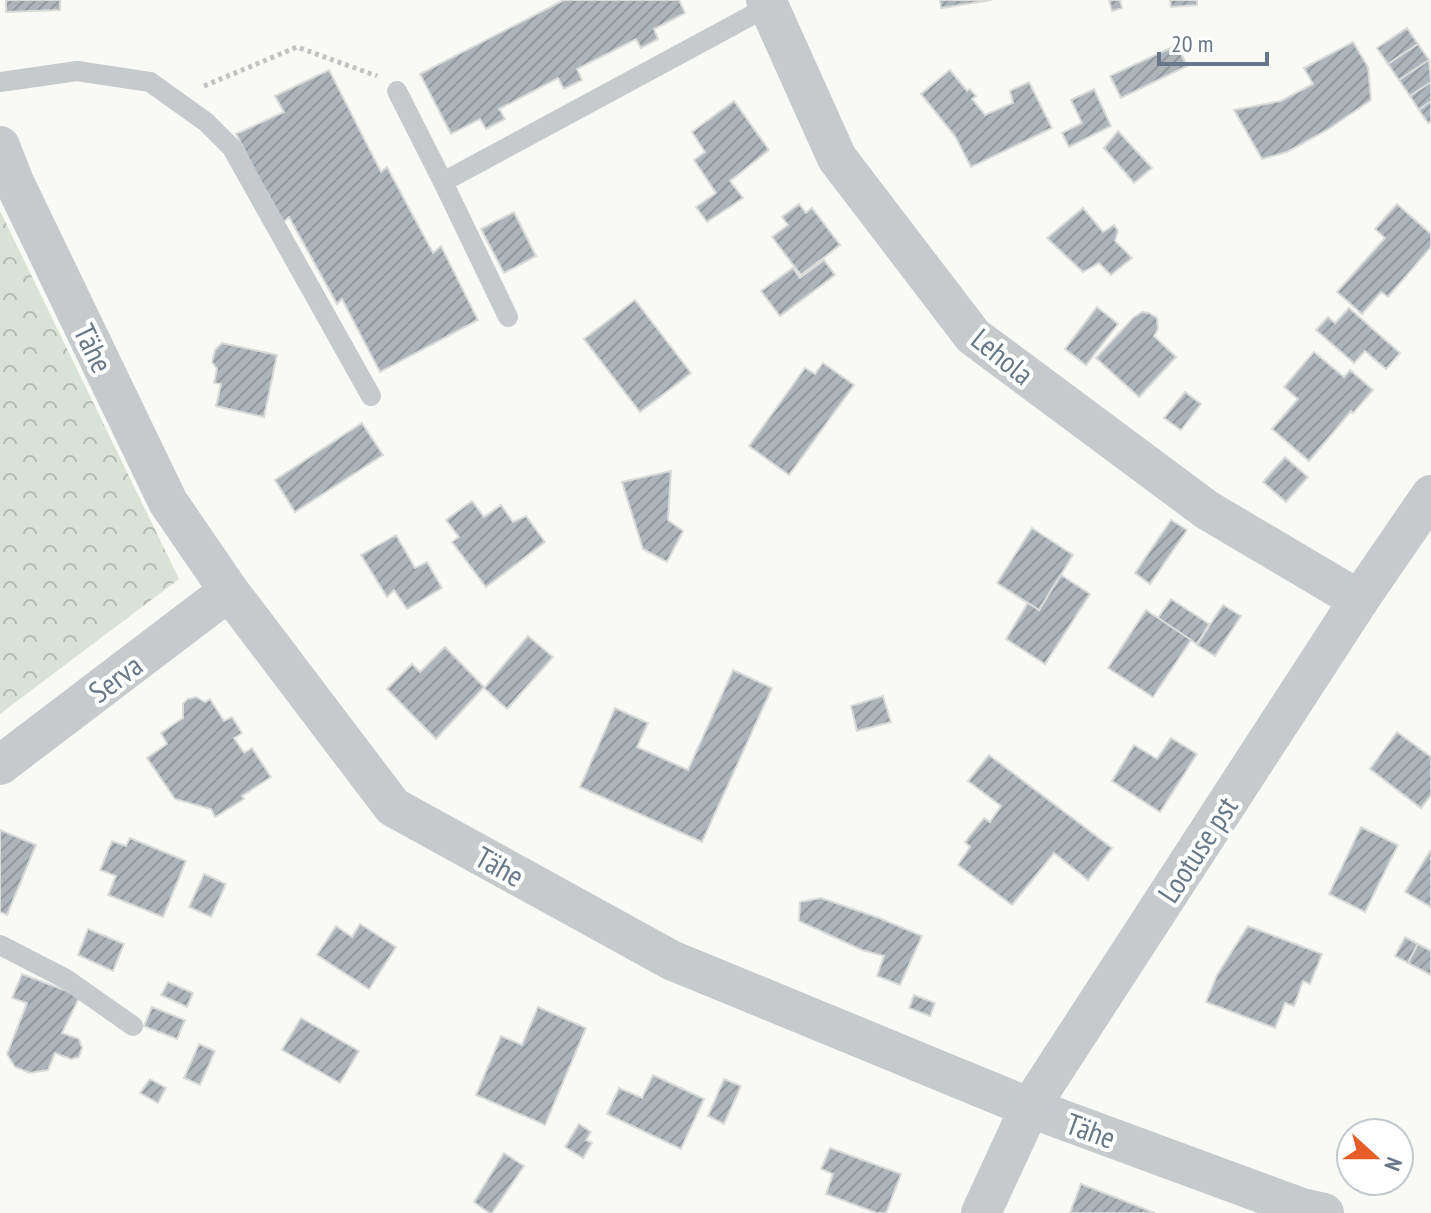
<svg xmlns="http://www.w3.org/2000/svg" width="1431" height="1213" font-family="'PT Sans Narrow',sans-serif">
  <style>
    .forest { fill: url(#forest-crowns) }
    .building { fill: url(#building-hatch); stroke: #dadbd8; stroke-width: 2 }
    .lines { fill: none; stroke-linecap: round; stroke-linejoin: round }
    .path { stroke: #c0c2c4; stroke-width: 5; stroke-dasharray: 4 4; stroke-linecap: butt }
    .service { stroke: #c6cacd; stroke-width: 20 }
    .minor { stroke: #c6cacd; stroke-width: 40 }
    .labels { text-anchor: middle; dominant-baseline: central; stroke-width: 8; stroke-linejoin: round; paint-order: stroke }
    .street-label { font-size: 30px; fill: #677888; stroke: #fff }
  </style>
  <defs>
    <pattern id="forest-crowns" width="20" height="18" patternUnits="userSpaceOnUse" patternTransform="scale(2)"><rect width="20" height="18" fill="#dae1d7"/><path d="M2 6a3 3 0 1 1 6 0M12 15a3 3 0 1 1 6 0" fill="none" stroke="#b5bbb4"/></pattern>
    <pattern id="building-hatch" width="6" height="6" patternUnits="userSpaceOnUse" patternTransform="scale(2)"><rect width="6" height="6" fill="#adb5bb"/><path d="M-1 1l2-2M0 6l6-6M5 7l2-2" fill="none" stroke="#91989e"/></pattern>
  </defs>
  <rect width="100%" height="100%" fill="#f9f9f6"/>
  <polygon class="forest" points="0,211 179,579 0,714"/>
  <g class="building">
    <polygon points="6,0 60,0 60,10 6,12"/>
    <polygon points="564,0 679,0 685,13 654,29 658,39 641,48 636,39 577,69 582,80 564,89 558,78 499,109 505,119 486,129 480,119 451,134 420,74"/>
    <polygon points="940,0 992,0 941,8"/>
    <polygon points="1109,0 1120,0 1122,8 1112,11"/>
    <polygon points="1170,0 1197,0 1197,5 1171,7"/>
    <polygon points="1407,28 1418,44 1388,64 1377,48"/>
    <polygon points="1353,42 1368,67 1371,100 1327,130 1287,152 1262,159 1234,110 1281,101 1313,84 1304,68"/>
    <polygon points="1418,44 1429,60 1399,80 1388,64"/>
    <polygon points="1177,45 1187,66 1121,98 1110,76"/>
    <polygon points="1429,60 1431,82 1410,96 1399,80"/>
    <polygon points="329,70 381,172 387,167 433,253 441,246 478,320 380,372 342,299 337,304 289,217 282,223 236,134 284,112 275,96"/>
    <polygon points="950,70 967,91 970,89 976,96 972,99 985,115 1013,103 1010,91 1029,82 1052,128 971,167 955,136 921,94"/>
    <polygon points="1431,82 1431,101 1419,110 1410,96"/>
    <polygon points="1094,89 1111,126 1069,147 1062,133 1082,123 1071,100"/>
    <polygon points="734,101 769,150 730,181 743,198 707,222 696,207 716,193 694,160 705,152 692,132"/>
    <polygon points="1431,101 1431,122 1428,123 1419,110"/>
    <polygon points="1118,131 1152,168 1134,183 1104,148"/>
    <polygon points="799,204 806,213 812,208 840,245 801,275 772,237 788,225 782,217"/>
    <polygon points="1397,204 1431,234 1431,247 1388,297 1381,292 1362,314 1337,292 1385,238 1375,229"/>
    <polygon points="1083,208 1103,232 1114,225 1118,231 1115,241 1132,258 1111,275 1099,263 1083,272 1047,238"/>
    <polygon points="514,212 536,256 504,273 481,229"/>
    <polygon points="824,260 835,275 780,316 761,291 793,268 800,278"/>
    <polygon points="635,300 691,373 640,412 584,339"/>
    <polygon points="1097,307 1118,324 1086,365 1065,349"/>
    <polygon points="1349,308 1400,353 1386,369 1365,351 1354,363 1316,330 1328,317 1335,323"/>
    <polygon points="1142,312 1149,313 1157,318 1158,329 1154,336 1176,357 1139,397 1096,358 1133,318"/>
    <polygon points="222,343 277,355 264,417 216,406 221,384 214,383 217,369 212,362 215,350"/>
    <polygon points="1314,352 1344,377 1350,370 1373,390 1353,413 1351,411 1309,461 1272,429 1298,399 1284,387"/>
    <polygon points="823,363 854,385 789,475 749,446 805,368 815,374"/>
    <polygon points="1185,392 1201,404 1181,430 1164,418"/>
    <polygon points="362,423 383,455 295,512 275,480"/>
    <polygon points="1285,457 1308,477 1286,502 1263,482"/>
    <polygon points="671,471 668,520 683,531 667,562 643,549 622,482"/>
    <polygon points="472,501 484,517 501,505 513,522 526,516 545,542 486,587 452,542 459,537 446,520"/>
    <polygon points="1171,520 1187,530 1150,584 1135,573"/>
    <polygon points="1032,528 1073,555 1039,610 997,583"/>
    <polygon points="396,535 415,568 427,562 442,588 407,609 394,590 387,597 361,555"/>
    <polygon points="1061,575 1090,594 1045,664 1006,639 1028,603 1039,610"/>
    <polygon points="1171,599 1209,624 1197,644 1158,618"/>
    <polygon points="1223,605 1241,616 1215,656 1197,645"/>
    <polygon points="1146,610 1191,640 1153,697 1108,668"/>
    <polygon points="528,636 553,657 507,709 484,688"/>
    <polygon points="445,647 484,687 436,739 387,689 412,664 420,672"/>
    <polygon points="733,670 772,688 702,842 580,787 615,708 648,723 637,747 688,770"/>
    <polygon points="883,696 891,722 857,731 851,706"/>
    <polygon points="196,697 205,702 210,699 224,721 232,717 242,733 234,738 244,753 252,748 271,777 242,796 244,799 215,817 211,809 175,799 147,758 167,744 161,733 183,718 183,704 188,699"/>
    <polygon points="1397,732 1431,757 1431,795 1421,808 1370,769"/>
    <polygon points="1171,738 1197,754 1160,812 1112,781 1134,745 1157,759"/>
    <polygon points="989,755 1112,848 1088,880 1054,853 1012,905 958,865 970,847 965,842 984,818 990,822 1001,806 968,781"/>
    <polygon points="1361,827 1398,845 1365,912 1329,894"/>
    <polygon points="0,830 36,845 7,915 0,912"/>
    <polygon points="130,838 186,861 163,917 108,895 116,876 100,870 112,841 126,846"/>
    <polygon points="1430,851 1431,852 1431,907 1405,892"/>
    <polygon points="204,874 226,884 211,917 189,907"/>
    <polygon points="821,898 879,918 922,936 900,985 877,976 884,956 862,950 799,921 800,902"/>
    <polygon points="360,924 396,947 369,989 317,955 336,926 352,937"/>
    <polygon points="1248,926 1322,954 1310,984 1303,981 1294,1006 1285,1003 1275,1028 1206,1002 1217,975"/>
    <polygon points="88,929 124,944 113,971 78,955"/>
    <polygon points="1405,937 1418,944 1408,963 1395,956"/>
    <polygon points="1418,944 1431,951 1431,975 1408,963"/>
    <polygon points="22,974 80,996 62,1033 79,1039 82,1048 79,1057 71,1059 55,1053 48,1070 30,1073 15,1067 7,1054 27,1003 12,998"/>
    <polygon points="168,982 193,993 187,1007 161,995"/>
    <polygon points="914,995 935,1003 930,1016 909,1008"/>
    <polygon points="152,1007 185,1020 177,1039 144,1026"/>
    <polygon points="538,1007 586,1028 545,1125 476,1095 501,1036 522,1045"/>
    <polygon points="301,1018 359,1051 340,1083 282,1050"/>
    <polygon points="199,1044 215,1051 200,1085 184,1078"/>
    <polygon points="653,1075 704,1099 681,1149 607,1114 619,1088 642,1098"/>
    <polygon points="150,1079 166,1088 158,1103 140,1093"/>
    <polygon points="724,1079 741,1086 724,1124 708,1116"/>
    <polygon points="579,1124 591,1132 586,1140 592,1143 583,1158 565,1147"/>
    <polygon points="830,1148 901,1174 886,1213 877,1213 826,1194 833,1174 821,1169"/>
    <polygon points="504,1153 524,1166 492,1213 489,1213 474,1202"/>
    <polygon points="1081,1184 1155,1213 1070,1213"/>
  </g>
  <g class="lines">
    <polyline class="path" points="204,86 297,47 377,76"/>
    <g class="service">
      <polyline points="0,82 77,71 150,82 206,122 232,148 371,396"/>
      <polyline points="397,91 443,182"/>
      <polyline points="508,317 443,182 769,6"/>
      <polyline points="0,945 66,979 133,1026"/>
    </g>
    <g class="minor">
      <polyline points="766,0 837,158 973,336 1207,510 1359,600"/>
      <polyline points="0,146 14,182 168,502 229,591 393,807 671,960 1028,1107 1302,1208 1324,1213"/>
      <polyline points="0,765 229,591"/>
      <polyline points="981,1213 1030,1107 1359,600 1431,495"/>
    </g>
  </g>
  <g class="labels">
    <g class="street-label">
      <text transform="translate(94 348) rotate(64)">Tähe</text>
      <text transform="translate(1003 356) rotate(39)">Lehola</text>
      <text transform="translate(115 678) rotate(-37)">Serva</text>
      <text transform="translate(1197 849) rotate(-57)">Lootuse pst</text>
      <text transform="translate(500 866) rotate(29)">Tähe</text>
      <text transform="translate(1091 1130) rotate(20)">Tähe</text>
    </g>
  </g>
  <g transform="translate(1375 1157) rotate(111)"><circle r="38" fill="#ffffff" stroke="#c2c9cf" stroke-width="2"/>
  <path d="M0-6L14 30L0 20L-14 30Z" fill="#e75d28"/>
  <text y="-12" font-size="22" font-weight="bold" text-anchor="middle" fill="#677888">N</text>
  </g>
  <path d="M1159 52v12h108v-12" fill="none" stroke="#677888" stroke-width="4"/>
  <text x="1171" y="52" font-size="24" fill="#677888" stroke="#ffffff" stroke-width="6" paint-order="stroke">20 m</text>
</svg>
